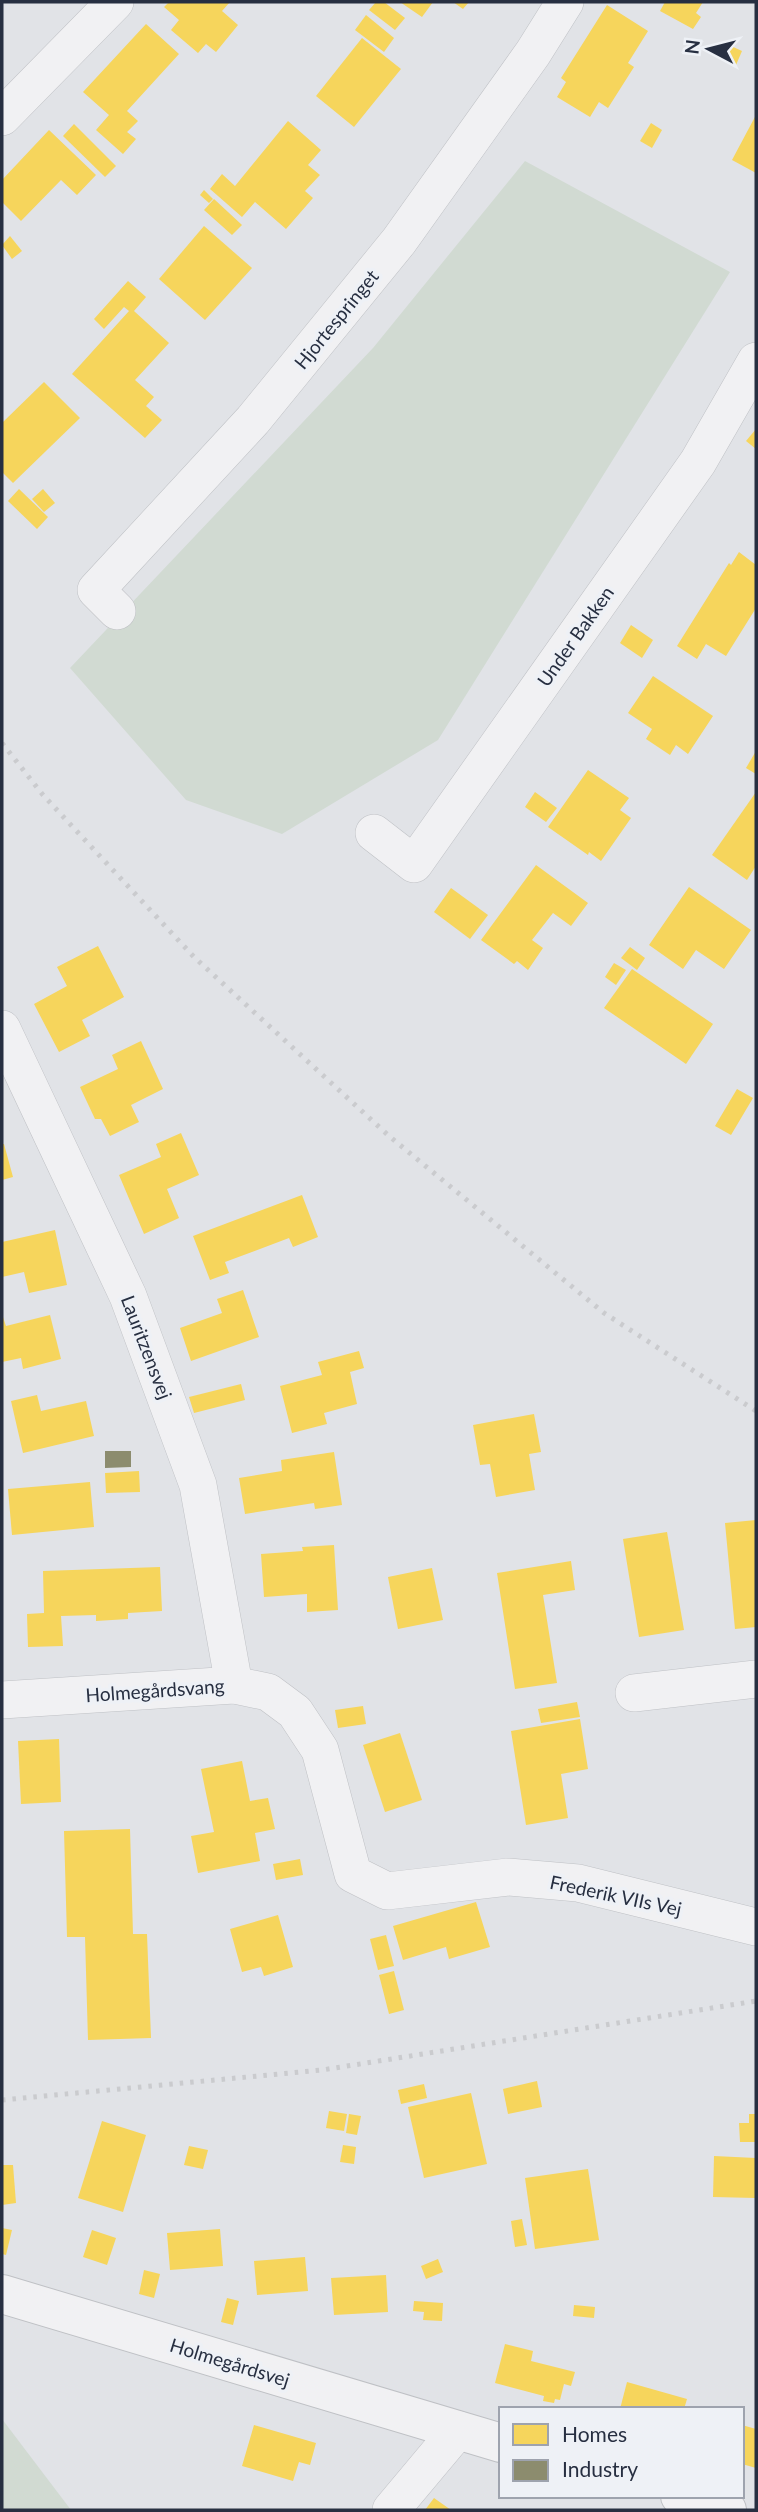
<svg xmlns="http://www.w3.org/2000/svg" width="758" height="2512" font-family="Lato,sans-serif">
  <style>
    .green { fill: #d1dad2 }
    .homes { fill: #f6d55c }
    .industry { fill: #8c8c6e }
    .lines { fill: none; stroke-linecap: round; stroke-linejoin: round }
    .minor-casing { stroke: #bfc1c5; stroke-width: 38 }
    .tertiary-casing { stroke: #bfc1c5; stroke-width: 40 }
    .minor { stroke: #f1f1f3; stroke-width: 37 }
    .tertiary { stroke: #f1f1f3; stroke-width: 38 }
    .rail { stroke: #cacbce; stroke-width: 5; stroke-dasharray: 3.5 7; stroke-linecap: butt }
    .labels { text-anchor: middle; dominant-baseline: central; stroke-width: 7; stroke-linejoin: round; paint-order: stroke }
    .street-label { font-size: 19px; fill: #272f41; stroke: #eef1f6 }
  </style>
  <rect width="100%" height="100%" fill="#e1e3e7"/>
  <g class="green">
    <polygon points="525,161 730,272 438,740 282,834 186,800 70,668 373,348"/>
    <polygon points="2,2419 71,2510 2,2510"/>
  </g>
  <g class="homes">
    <polygon points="169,2 230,2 222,11 238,25 216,52 206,44 198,53 171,30 179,20 164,7"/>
    <polygon points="376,2 384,2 405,18 395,30 369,10"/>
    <polygon points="400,2 433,2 422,17"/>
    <polygon points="453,2 469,2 463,9"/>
    <polygon points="665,2 703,2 696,13 701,17 693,29 660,11"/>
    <polygon points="607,5 648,31 628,63 634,67 608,108 599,102 590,117 557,97 566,82 561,78"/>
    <polygon points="366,15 394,38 384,52 355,30"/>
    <polygon points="146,24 179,54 127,111 138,121 127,132 136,139 123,154 96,130 109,115 83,92"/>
    <polygon points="362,38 401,69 354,127 316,96"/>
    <polygon points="731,46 742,51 736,65 725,59"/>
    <polygon points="756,115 756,173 732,160"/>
    <polygon points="288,121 321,150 308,165 320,175 305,191 313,198 286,229 255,202 242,217 210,189 222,174 235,186"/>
    <polygon points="651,123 662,130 652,148 640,141"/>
    <polygon points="74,124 116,166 105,177 63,136"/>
    <polygon points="49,130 96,175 77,195 61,180 21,221 2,202 2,180"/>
    <polygon points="204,190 213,199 209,203 200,195"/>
    <polygon points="214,199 242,225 232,235 204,210"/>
    <polygon points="204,226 252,268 205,320 159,279"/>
    <polygon points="10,236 22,251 12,259 2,245"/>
    <polygon points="128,281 146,297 134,311 169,343 135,380 154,397 146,406 162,420 145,438 72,374 129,311 124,307 104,329 94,319"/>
    <polygon points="44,382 80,418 13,483 2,472 2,423"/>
    <polygon points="756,429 756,449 746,441"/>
    <polygon points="19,489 48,517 37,529 8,501"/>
    <polygon points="43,489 55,503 44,512 32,499"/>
    <polygon points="739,552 756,565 756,608 726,656 706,644 697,659 677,646 729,563 731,565"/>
    <polygon points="631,625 653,640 642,658 620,643"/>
    <polygon points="653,676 713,716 688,754 676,745 670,755 646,739 652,729 628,713"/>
    <polygon points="756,751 756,774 746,768"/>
    <polygon points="588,770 629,798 620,810 631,818 601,861 589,852 588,855 548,827"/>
    <polygon points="535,792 557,808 546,822 525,807"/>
    <polygon points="756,792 756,866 747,880 712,855"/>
    <polygon points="536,865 588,903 571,926 553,913 532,940 543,948 528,970 517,961 514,964 481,940"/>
    <polygon points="689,887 751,930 724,969 696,950 683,969 649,945"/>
    <polygon points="451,888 488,915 470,939 434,912"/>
    <polygon points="98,946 124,997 82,1020 90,1036 59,1052 34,1004 67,986 57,967"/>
    <polygon points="630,947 645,958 637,970 621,958"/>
    <polygon points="614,963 626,970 616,985 605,977"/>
    <polygon points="632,969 713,1024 686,1064 604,1008"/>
    <polygon points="141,1041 163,1089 131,1105 139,1122 110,1136 101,1119 95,1119 80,1087 118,1069 112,1055"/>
    <polygon points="737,1089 753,1098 731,1135 715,1126"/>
    <polygon points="181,1133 199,1175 167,1189 179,1218 144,1234 119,1175 161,1157 156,1144"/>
    <polygon points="2,1144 4,1144 13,1177 2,1180"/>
    <polygon points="302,1195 318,1237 293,1247 289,1238 225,1262 229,1273 210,1280 193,1236"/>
    <polygon points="55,1230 67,1285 29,1293 24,1272 2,1277 2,1242"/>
    <polygon points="243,1290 259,1337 191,1361 180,1328 222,1313 217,1299"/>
    <polygon points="2,1314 6,1326 50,1315 61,1359 23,1369 21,1358 2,1362"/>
    <polygon points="359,1351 364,1368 350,1372 357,1404 324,1413 327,1424 292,1433 280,1386 322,1375 318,1362"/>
    <polygon points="241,1384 245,1400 194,1413 189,1397"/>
    <polygon points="37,1395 41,1411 86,1401 94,1436 23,1453 11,1401"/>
    <polygon points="534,1414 541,1452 529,1454 535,1490 496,1497 490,1464 480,1465 473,1425"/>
    <polygon points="334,1452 342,1505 315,1509 314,1503 245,1514 239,1478 282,1471 281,1460"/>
    <polygon points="139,1471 140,1492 106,1493 105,1473"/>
    <polygon points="90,1482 94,1527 12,1535 8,1489"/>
    <polygon points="756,1520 756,1627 735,1629 725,1523"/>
    <polygon points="667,1532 684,1630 639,1637 623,1539"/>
    <polygon points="334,1545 338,1610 307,1612 307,1594 264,1597 261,1554 303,1551 302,1547"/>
    <polygon points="571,1561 575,1590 543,1595 557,1683 515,1689 497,1573"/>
    <polygon points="160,1567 162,1611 128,1613 128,1619 96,1621 96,1615 61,1616 63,1646 28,1647 27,1614 44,1613 43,1571"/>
    <polygon points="432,1568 443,1620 398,1629 388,1577"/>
    <polygon points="577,1702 580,1717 541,1723 538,1709"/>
    <polygon points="363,1706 366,1724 338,1728 335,1710"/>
    <polygon points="580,1719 588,1769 561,1774 568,1818 526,1825 511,1731"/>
    <polygon points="400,1733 422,1800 385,1812 363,1745"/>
    <polygon points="59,1739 61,1802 21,1804 18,1741"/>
    <polygon points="242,1761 250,1801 268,1798 275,1829 255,1833 260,1861 198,1873 191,1836 214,1832 201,1769"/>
    <polygon points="130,1829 133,1934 147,1934 151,2038 88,2040 85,1937 67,1937 64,1831"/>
    <polygon points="300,1859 303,1875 276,1880 273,1864"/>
    <polygon points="476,1902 490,1947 449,1959 446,1947 403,1960 393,1926"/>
    <polygon points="278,1915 293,1967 264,1976 261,1967 242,1972 230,1929"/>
    <polygon points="386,1935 394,1966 378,1970 370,1939"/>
    <polygon points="394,1971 404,2010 389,2014 379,1975"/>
    <polygon points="537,2081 542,2107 508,2114 503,2089"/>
    <polygon points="424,2084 427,2098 401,2104 398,2090"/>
    <polygon points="471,2093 487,2164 424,2178 408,2107"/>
    <polygon points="329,2111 347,2114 344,2131 326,2128"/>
    <polygon points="349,2114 361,2116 357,2135 346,2133"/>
    <polygon points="749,2114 756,2114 756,2142 740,2142 739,2123 749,2123"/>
    <polygon points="102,2121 146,2135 123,2212 78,2198"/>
    <polygon points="343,2145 356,2147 354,2164 340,2162"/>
    <polygon points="189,2146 208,2150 203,2169 184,2165"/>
    <polygon points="714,2156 756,2158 756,2198 713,2197"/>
    <polygon points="2,2165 13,2165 16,2203 2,2205"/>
    <polygon points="588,2169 599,2240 535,2249 525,2178"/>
    <polygon points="522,2219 527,2245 515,2247 511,2221"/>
    <polygon points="2,2228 12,2230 6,2255 2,2254"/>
    <polygon points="220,2229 223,2266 170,2270 167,2233"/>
    <polygon points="92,2230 116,2238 107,2265 83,2257"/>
    <polygon points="305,2257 308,2291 257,2295 254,2261"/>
    <polygon points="438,2259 443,2272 426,2279 421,2266"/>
    <polygon points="144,2270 160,2274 154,2298 139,2294"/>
    <polygon points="386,2275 388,2312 334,2315 331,2278"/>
    <polygon points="227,2298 239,2301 233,2325 221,2322"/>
    <polygon points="414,2301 443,2303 442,2321 423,2320 424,2312 413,2311"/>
    <polygon points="574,2305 595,2307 594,2318 573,2316"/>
    <polygon points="505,2344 533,2351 531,2361 575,2372 571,2386 564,2384 560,2400 555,2399 554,2403 543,2401 544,2396 495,2383"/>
    <polygon points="627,2382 687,2399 684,2409 620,2409"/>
    <polygon points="254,2425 316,2443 310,2465 299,2462 293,2481 242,2466"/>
    <polygon points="742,2425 756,2429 756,2468 742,2464"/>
    <polygon points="434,2498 451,2510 425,2510"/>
  </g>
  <polygon class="industry" points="105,1451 131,1451 131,1467 105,1468"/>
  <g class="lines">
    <g class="minor-casing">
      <g id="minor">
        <polyline points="2,117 115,2"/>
        <polyline points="117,611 96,590 253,420 399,241 533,53 565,2"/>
        <polyline points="374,833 414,864 698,462 756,361"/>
        <polyline points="2,1029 128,1296 198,1485 234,1685"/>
        <polyline points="634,1693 756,1679"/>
        <polyline points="2,1700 234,1685 268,1692 295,1712 320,1750 353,1874 387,1891 508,1877 578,1883 756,1927"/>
        <polyline points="391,2510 458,2430"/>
      </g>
    </g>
    <g class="tertiary-casing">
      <g id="tertiary">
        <polyline points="2,2294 501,2443"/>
        <polyline points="680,2496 727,2510"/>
      </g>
    </g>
    <use href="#minor" class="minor"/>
    <use href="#tertiary" class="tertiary"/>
    <g class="rail">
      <polyline points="2,743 43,795 194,957 389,1136 604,1313 756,1411"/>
      <polyline points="2,2100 322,2070 756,2001"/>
    </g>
  </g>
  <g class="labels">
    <g class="street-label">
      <text transform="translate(336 319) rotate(-51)">Hjortespringet</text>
      <text transform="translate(575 636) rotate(-55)">Under Bakken</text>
      <text transform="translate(147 1347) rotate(69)">Lauritzensvej</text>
      <text transform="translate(155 1690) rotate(-4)">Holmegårdsvang</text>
      <text transform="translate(616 1895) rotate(12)">Frederik VIIs Vej</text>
      <text transform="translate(230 2362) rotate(17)">Holmegårdsvej</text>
    </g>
  </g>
  <rect width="758" height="2512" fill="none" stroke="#272f41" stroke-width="7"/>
  <rect x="499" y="2407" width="245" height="91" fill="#eef1f6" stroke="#9ea3ae" stroke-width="2"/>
  <rect x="513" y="2424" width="35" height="21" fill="#f6d55c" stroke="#9ea3ae" stroke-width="2"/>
  <text x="562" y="2442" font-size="21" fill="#272f41">Homes</text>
  <rect x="513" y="2460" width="35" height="21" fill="#8c8c6e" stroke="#9ea3ae" stroke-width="2"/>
  <text x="562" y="2477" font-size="21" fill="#272f41">Industry</text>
  <g transform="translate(709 49) rotate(277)" stroke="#eef1f6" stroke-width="5" paint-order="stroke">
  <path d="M0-5L12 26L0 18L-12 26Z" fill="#272f41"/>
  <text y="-10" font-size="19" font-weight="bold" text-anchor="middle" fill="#272f41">N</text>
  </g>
</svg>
